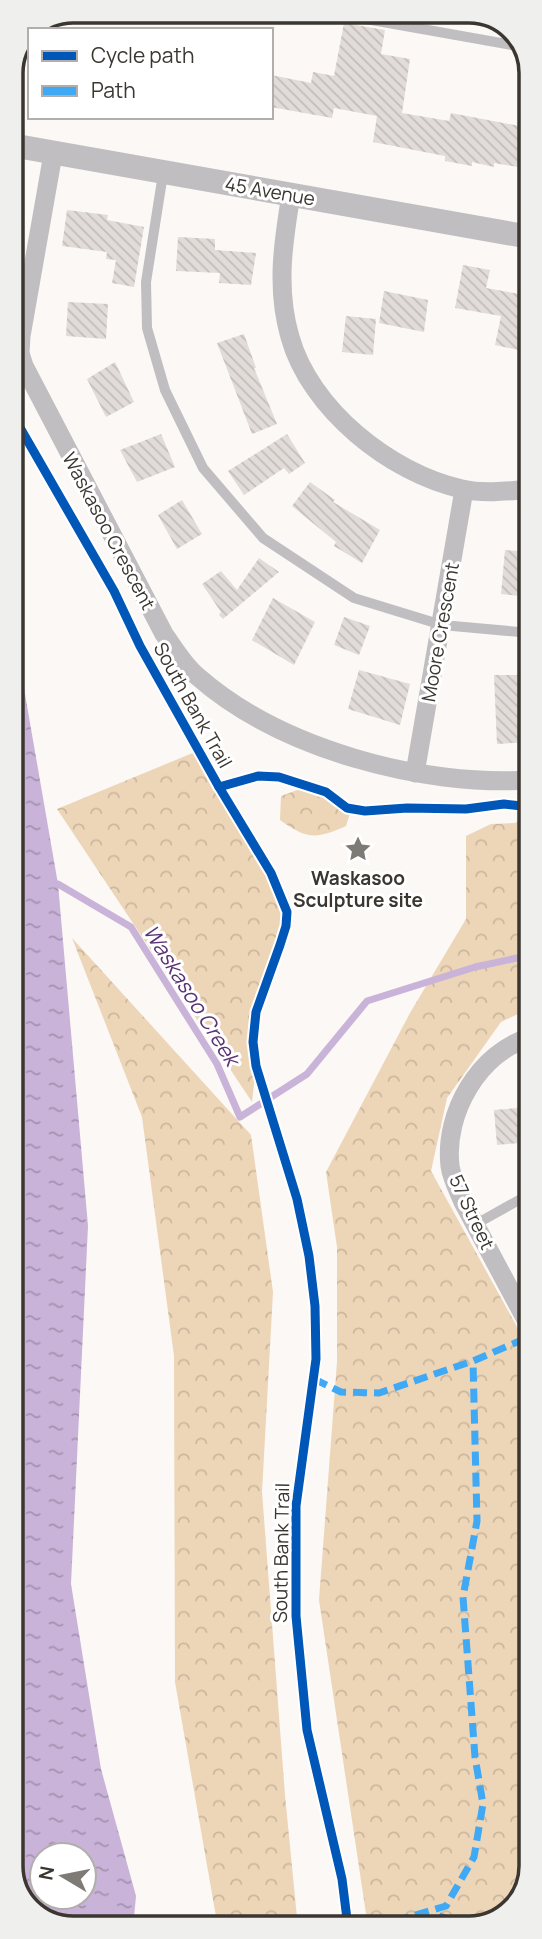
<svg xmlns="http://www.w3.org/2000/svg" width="542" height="1939" font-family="Manrope,sans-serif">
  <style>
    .forest { fill: url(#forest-crowns) }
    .water { fill: url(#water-ripples); fill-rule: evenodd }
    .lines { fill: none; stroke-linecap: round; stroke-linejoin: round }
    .stream { stroke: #c9b3d8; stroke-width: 7 }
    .building { fill: url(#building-back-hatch) }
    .service { stroke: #c0bec0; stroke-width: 10 }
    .minor { stroke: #c0bec0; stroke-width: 19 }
    .tertiary { stroke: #c0bec0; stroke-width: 24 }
    .quiet { stroke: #3fa9f5; stroke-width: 7; stroke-dasharray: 14 7; stroke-linecap: butt }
    .cycleway-casing { stroke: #fff; stroke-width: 13 }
    .cycleway { stroke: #0057b8; stroke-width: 9 }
    .labels { text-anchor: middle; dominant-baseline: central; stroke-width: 6; stroke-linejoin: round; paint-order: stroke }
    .street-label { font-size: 19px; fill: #3b3630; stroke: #fff }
    .poi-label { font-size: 19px; font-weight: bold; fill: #3b3630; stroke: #fff }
    .water-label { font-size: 21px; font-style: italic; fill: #5a3274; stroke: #fff }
    .rim { fill: none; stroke: #3b3630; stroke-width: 3.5 }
  </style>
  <defs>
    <pattern id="forest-crowns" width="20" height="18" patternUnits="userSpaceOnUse" patternTransform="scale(1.75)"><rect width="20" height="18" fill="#edd5b7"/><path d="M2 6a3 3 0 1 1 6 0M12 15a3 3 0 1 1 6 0" fill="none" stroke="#ccb79e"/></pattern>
    <pattern id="water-ripples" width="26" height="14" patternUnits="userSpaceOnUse" patternTransform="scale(1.75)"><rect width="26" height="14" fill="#c9b3d8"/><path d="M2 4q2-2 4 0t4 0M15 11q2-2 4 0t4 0" fill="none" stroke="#a492b0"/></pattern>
    <pattern id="building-back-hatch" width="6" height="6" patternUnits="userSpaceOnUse" patternTransform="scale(1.75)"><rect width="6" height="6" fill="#e1dcd8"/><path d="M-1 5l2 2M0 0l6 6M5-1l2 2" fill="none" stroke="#c2bdba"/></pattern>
  </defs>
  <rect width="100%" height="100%" fill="#fbf8f5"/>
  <g class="forest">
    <polygon points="200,750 219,787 271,873 287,912 286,926 280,945 256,1012 253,1042 256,1066 252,1102 57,809"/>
    <path d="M 300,789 L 353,803 L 346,826 C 316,839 308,840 280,820 L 281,796 Z"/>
    <polygon points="531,813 531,1008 501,1022 447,1098 431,1171 516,1325 531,1367 531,1867 516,1907 482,1927 368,1927 319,1600 337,1362 337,1247 326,1172 410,1013 466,919 466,836 491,824 515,823"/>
    <polygon points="72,938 251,1135 273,1292 262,1492 285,1795 298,1928 218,1928 175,1682 174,1356 142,1117"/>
  </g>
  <path class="water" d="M 11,624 L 17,648 L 58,884 L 88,1226 L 71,1584 L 101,1769 L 136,1896 L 133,1928 L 65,1928 L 31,1913 L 12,1879 ZM 42,1855 L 84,1855 L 84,1897 L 42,1897 Z"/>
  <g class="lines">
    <polyline class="stream" points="49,884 58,884 131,927 217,1064 240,1117 307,1074 367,1001 475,967 531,955"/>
  </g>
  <g class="building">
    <polygon points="344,23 385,30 381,54 410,59 402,113 449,121 451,113 530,128 530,169 494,163 494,167 472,162 472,166 445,161 445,156 373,142 377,116 334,108 332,118 271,107 271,75 311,83 313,72 334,76"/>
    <polygon points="67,210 108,215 107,220 144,227 134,287 112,283 116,260 106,259 107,252 62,246"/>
    <polygon points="178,237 215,239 215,250 256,253 251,285 219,283 220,273 176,271"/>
    <polygon points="463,265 490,270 486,288 530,296 530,337 528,352 495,345 501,316 455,308"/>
    <polygon points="384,291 428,300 424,332 379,323"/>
    <polygon points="68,302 108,304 106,339 66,336"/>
    <polygon points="346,316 376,319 373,355 342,352"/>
    <polygon points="244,334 256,368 254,368 277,424 252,434 217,343"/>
    <polygon points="115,362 134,402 106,417 87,379"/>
    <polygon points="161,434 175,467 137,482 120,450"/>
    <polygon points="287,434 305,463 289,474 284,468 244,495 228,471"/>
    <polygon points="310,482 335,500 333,502 380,530 362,563 334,546 336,542 292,506"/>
    <polygon points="182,500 202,534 177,549 158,515"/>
    <polygon points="505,550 531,552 531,597 501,594"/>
    <polygon points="259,558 279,572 223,619 219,615 221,612 202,584 221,571 237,590"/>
    <polygon points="273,598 315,622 294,665 252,640"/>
    <polygon points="344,617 370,626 359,655 334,645"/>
    <polygon points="359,670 410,684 400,725 348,709"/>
    <polygon points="494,675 521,675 522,700 531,698 531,742 497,744"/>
    <polygon points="531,1107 531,1142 497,1145 494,1110"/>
  </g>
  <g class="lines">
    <g class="service">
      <polyline points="321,11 523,47"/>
      <polyline points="163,174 146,282 147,328 165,390 203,468 263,538 354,598 442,625 531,633"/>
      <polyline points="476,1224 519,1200 531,1197"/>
    </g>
    <g class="minor">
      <path d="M 53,154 L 21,336 L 20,353 L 24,366 L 164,634 C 174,648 183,664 197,676 C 280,749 421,787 531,780"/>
      <path d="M 291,195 C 283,243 276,289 290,337 C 310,409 390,473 462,489 C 483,494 509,491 531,489"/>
      <polyline points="415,773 464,490"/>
      <path d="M 531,1037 C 479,1052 444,1113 450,1166 C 452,1179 458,1190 463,1202 L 531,1329"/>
    </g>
    <polyline class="tertiary" points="11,145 530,237"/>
    <g class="quiet">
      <polyline points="314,1379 341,1392 379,1393 473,1361 531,1336"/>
      <polyline points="375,1927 446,1906 474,1857 483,1804 475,1757 463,1597 477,1521 473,1361"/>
      <polyline points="439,1927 446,1906"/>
    </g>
    <g class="cycleway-casing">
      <g id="cycleway">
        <polyline points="11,412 114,591 140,646 219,787 271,873 287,912 286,926 280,945 256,1012 253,1042 256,1066 297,1199 309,1256 315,1306 316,1359 296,1506 296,1616 307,1730 342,1879 348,1927"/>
        <polyline points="219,787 258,776 279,777 326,792 347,808 365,811 407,808 466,809 504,804 531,807"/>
      </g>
    </g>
    <use href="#cycleway" class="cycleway"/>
  </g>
  <defs>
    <g id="sight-bare" transform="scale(2.1)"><path d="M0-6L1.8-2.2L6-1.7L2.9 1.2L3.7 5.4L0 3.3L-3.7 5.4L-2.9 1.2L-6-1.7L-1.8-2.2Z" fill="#7e7a75" stroke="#fff" stroke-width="2.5" paint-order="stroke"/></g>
  </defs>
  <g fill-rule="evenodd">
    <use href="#sight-bare" x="358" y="849"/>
  </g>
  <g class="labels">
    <g class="street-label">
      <text transform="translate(270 191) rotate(10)">45 Avenue</text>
      <text transform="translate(109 531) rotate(62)">Waskasoo Crescent</text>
      <text transform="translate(440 632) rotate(-80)">Moore Crescent</text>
      <text transform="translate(193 705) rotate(61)">South Bank Trail</text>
      <text transform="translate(472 1212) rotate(65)">57 Street</text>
      <text transform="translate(281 1553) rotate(-89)">South Bank Trail</text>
    </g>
    <g class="poi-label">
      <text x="358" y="878">Waskasoo<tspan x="358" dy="22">Sculpture site</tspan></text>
    </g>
    <g class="water-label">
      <text transform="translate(192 995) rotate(58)">Waskasoo Creek</text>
    </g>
  </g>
  <path d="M0 0H542V1939H0ZM73 23H469A50 50 0 0 1 519 73V1866A50 50 0 0 1 469 1916H73A50 50 0 0 1 23 1866V73A50 50 0 0 1 73 23Z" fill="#efefee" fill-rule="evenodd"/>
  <path class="rim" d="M73 23H469A50 50 0 0 1 519 73V1866A50 50 0 0 1 469 1916H73A50 50 0 0 1 23 1866V73A50 50 0 0 1 73 23Z"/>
  <rect x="28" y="28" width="245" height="91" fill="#ffffff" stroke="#b1afac" stroke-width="2"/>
  <rect x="42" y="51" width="35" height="10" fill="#0057b8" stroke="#b1afac" stroke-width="2"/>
  <text x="91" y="63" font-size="21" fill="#3b3630">Cycle path</text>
  <rect x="42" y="86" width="35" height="10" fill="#3fa9f5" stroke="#b1afac" stroke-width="2"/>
  <text x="91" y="98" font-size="21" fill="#3b3630">Path</text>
  <g transform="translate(63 1876) rotate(280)"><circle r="33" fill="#ffffff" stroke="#b1afac" stroke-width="2"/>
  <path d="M0-5L12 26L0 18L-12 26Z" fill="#7e7a75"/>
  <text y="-10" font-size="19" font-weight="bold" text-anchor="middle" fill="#3b3630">N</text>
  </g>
</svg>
